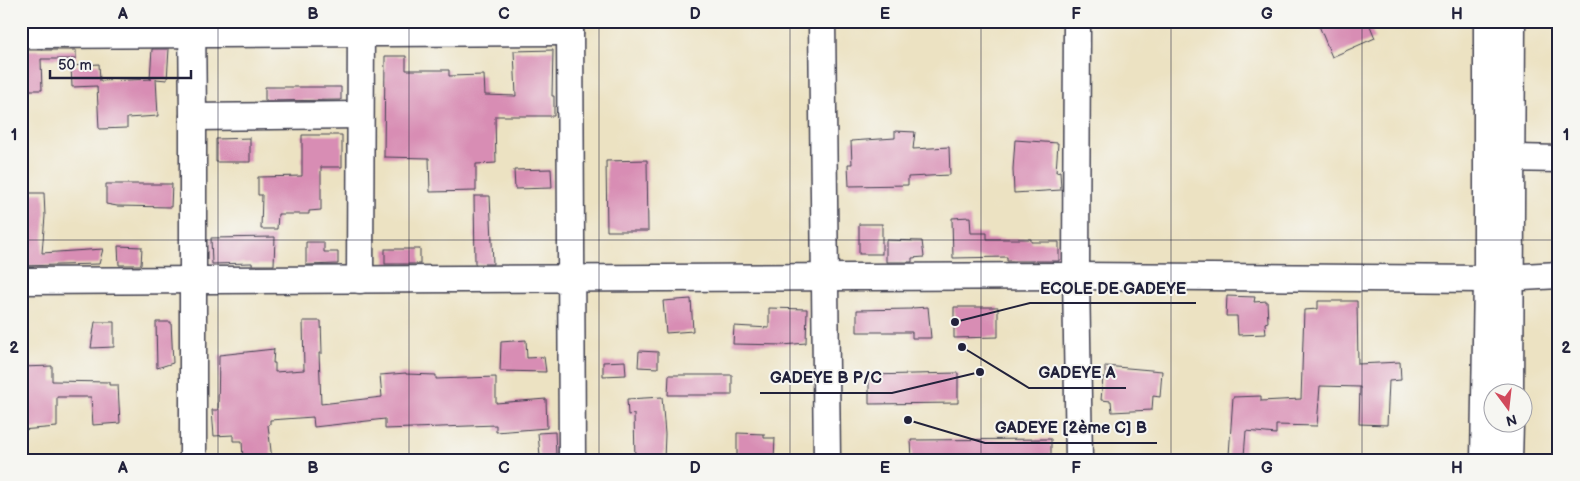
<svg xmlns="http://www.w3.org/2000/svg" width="1580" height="481" font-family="'Balsamiq Sans',sans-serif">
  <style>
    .building { fill: #d88db4 }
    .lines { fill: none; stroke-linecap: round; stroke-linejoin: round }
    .minor-casing { stroke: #403f4f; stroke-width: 29 }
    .minor { stroke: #fff; stroke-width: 26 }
    .grid { fill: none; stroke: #22223b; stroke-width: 1; stroke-opacity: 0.55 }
    .leader { fill: none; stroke: #22223b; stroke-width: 2 }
    .callout-dot { fill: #22223b; stroke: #f6f6f2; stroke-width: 2 }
    .callout-label { font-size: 16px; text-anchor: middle; font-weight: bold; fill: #22223b; stroke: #f6f6f2; stroke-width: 4; stroke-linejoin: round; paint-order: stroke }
    .neatline { fill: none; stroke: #22223b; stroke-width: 2 }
    .grid-label { font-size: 16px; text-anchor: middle; font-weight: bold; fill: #22223b }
  </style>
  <rect width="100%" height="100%" fill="#f6f6f2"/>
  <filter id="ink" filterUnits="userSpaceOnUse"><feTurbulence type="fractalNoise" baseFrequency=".02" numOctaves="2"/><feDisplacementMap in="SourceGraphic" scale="10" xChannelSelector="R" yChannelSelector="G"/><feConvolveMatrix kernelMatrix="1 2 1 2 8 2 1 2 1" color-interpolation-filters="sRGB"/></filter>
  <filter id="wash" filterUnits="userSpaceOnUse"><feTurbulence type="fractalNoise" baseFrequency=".0096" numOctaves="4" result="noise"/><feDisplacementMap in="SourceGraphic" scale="20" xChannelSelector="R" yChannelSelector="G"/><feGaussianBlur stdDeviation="1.12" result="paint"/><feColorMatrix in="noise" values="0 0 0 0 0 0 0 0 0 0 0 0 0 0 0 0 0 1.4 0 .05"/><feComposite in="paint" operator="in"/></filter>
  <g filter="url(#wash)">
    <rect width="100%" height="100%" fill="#ece2c2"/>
    <g id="blocks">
      <g class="building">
        <polygon points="1317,21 1368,21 1375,38 1332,57"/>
        <polygon points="152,49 169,49 167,80 156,79 158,116 127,118 127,128 99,129 97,86 72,87 71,66 99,64 100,81 152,79 150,79"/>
        <polygon points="22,50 76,50 76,59 41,59 42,90 28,90 28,79 21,77"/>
        <polygon points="553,50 552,96 554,96 554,116 495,116 496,163 476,164 476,191 430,192 429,158 384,157 385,56 406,56 406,70 449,70 449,76 484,75 485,95 516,96 514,51"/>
        <polygon points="265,87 341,87 341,100 265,101"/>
        <polygon points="895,131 915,132 913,149 949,147 950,175 908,177 908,185 849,186 848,164 852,164 851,141 895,138"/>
        <polygon points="302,135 342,135 342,167 321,167 321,210 309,211 309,214 278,214 277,229 261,229 262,195 258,195 258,177 302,176"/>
        <polygon points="250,138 250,162 216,162 216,139"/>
        <polygon points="1015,140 1058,143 1056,172 1060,171 1061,190 1014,193 1013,169"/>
        <polygon points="647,160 648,231 607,231 606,161"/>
        <polygon points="551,169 552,188 515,189 514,170"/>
        <polygon points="106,184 172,184 171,207 117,206 106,204"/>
        <polygon points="21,193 44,193 45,216 42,253 103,249 99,264 21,266"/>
        <polygon points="474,196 490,196 493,264 475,264"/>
        <polygon points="970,217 971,233 987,233 987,239 1031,239 1031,242 1059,242 1059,261 1007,261 1007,257 953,258 952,218"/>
        <rect x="859" y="224" width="23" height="30"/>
        <polygon points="275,237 274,265 252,265 252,263 212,264 211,238"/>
        <polygon points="886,240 922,241 924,257 912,258 912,262 886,262"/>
        <polygon points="306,242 324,242 324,252 338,252 338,264 306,265"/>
        <polygon points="118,246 142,247 141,265 119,265"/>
        <rect x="385" y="249" width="35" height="15"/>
        <polygon points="1227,296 1255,297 1254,302 1267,301 1268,322 1265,323 1266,334 1238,335 1237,316 1226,316"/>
        <polygon points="691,299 693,331 666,333 663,301"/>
        <polygon points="1318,301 1357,301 1358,364 1400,362 1401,380 1389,381 1387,425 1359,424 1360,387 1320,386 1317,426 1276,425 1276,434 1246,431 1244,456 1229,455 1233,397 1261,396 1261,401 1301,399 1304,310 1318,309"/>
        <polygon points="928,307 931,338 912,338 912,332 857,332 857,310 912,309 912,308"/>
        <polygon points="954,307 998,307 998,337 954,338"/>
        <polygon points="769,308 807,309 806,343 783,345 733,344 734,326 769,328"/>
        <polygon points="303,321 321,321 322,353 319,353 321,404 382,397 380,375 406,373 406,374 436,375 436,379 496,377 496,403 546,399 547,428 496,432 496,425 385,429 385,419 314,427 313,417 270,420 270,424 268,425 272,460 243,460 242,441 233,441 233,435 214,436 212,410 218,410 219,355 274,349 273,363 275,363 275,372 304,370"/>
        <polygon points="95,322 114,322 114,347 91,348"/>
        <polygon points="156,322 171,322 173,363 157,368"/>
        <polygon points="526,340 527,358 544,357 546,372 500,371 501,342"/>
        <polygon points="639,351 658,352 658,368 638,367"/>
        <polygon points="625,361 626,375 603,376 603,362"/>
        <polygon points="52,366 52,381 109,382 109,385 118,385 120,423 93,425 91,397 57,397 57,427 21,430 21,367"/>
        <polygon points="1105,366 1162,371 1160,397 1153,396 1152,410 1112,412 1111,401 1101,400 1103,377 1105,377"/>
        <polygon points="958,373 958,403 869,404 869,375"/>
        <polygon points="669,375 732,375 732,395 668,395"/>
        <polygon points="662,397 665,434 664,460 635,460 634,414 628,415 627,399"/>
        <polygon points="555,432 556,456 540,456 538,433"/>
        <polygon points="737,433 764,434 764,438 775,438 774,459 737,460"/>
        <polygon points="1051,439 1051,460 912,460 911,440"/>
      </g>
    </g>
  </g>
  <g filter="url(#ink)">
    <use href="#blocks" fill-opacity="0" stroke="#403f4f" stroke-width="1"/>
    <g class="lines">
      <g class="minor-casing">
        <g id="minor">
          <polyline points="192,21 193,117 193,460"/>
          <polyline points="570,21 572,460"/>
          <polyline points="822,21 827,460"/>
          <polyline points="1077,21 1076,276 1079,460"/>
          <polyline points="21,35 570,32"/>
          <polyline points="193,117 360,115"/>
          <polyline points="1512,158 1559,159"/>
          <polyline points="360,280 361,21"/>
          <polyline points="21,281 1076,276 1487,279 1559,275"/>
          <polyline points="1510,394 1512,21"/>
          <polyline points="1484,460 1487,279 1487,21"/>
          <polyline points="1509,460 1510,424"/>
        </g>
      </g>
      <use href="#minor" class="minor"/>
    </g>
  </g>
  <path class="grid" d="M 218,21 L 218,460M 409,21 L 409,460M 599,21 L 599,460M 790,21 L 790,460M 981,21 L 981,460M 1171,21 L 1171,460M 1362,21 L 1362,460M 21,240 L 1559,240"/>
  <path class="leader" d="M955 322L1030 303H1196M962 347L1029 388H1126M980 372L892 393H760M908 420L985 443H1157"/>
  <g class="callout-dot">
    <circle cx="955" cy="322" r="5"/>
    <circle cx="962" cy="347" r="5"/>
    <circle cx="980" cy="372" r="5"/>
    <circle cx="908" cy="420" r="5"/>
  </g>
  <g class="callout-label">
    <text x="1113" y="294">ECOLE DE GADEYE</text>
    <text x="1077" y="378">GADEYE A</text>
    <text x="826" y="383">GADEYE B P/C</text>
    <text x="1071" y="433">GADEYE [2ème C] B</text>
  </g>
  <rect width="1580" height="481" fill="none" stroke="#f6f6f2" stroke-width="55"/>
  <g transform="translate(1508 408) rotate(165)"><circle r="24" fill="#f6f6f2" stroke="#a1a1a9"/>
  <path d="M0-4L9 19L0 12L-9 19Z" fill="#d1495b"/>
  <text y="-8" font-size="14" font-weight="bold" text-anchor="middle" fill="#22223b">N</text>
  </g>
  <path d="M50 70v8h141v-8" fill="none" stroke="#22223b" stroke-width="2.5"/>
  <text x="58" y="70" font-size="15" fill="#22223b" stroke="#f6f6f2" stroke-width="4" paint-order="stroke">50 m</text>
  <rect x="28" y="28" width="1524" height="426" class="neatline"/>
  <g class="grid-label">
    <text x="123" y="19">A</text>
    <text x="313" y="19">B</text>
    <text x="504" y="19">C</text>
    <text x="695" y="19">D</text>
    <text x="885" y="19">E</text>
    <text x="1076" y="19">F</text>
    <text x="1267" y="19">G</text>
    <text x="1457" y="19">H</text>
    <text x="14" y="140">1</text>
    <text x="1566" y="140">1</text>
    <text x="14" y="353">2</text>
    <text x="1566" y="353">2</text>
    <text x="123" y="473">A</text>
    <text x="313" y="473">B</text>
    <text x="504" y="473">C</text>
    <text x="695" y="473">D</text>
    <text x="885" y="473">E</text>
    <text x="1076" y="473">F</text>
    <text x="1267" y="473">G</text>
    <text x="1457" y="473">H</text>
  </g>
</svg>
